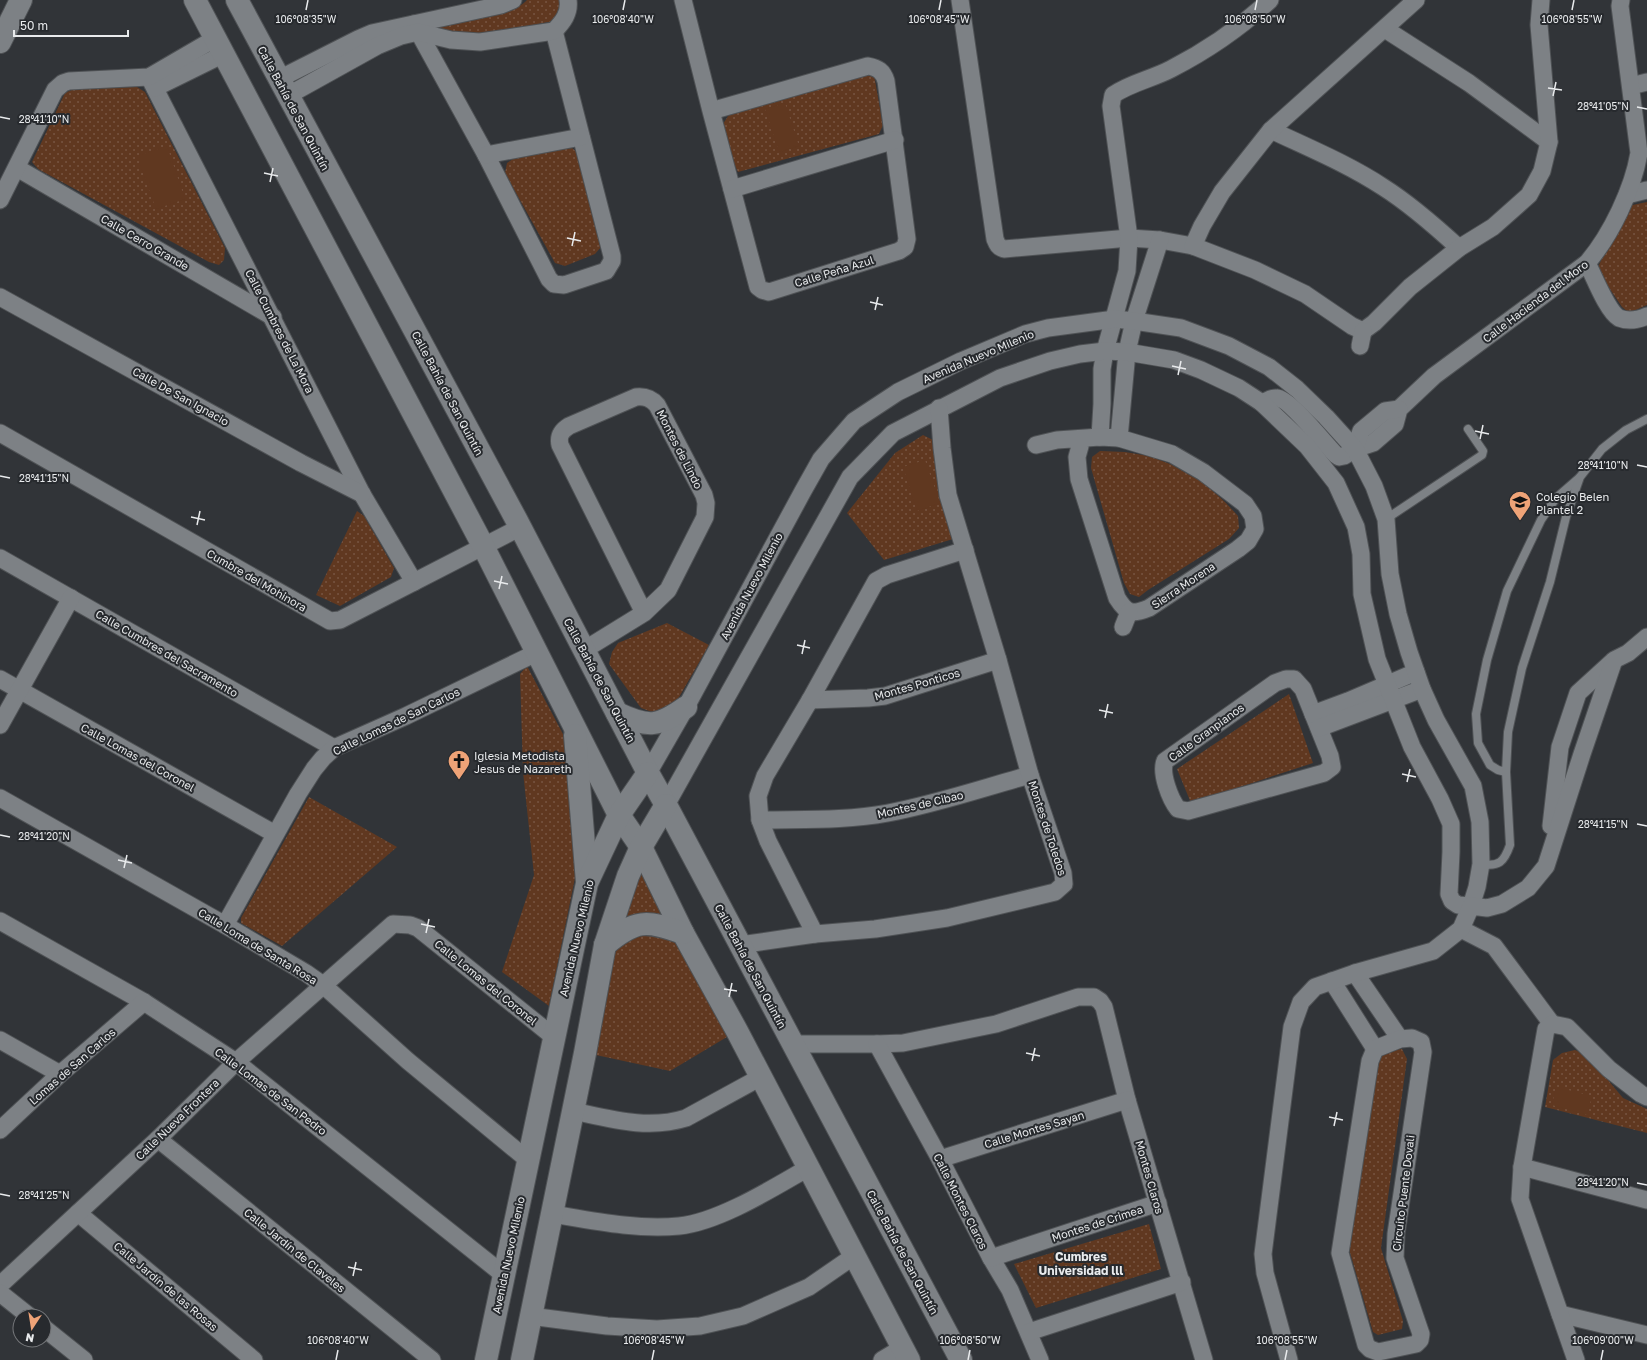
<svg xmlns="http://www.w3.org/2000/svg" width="1647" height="1360" font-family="'Golos Text',sans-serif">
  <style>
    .grass { fill: url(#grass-dots) }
    .garden { fill: #603820 }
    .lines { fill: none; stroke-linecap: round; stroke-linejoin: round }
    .lane-casing { stroke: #4f5255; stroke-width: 10 }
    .street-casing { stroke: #4f5255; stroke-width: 19 }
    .secondary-casing { stroke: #4f5255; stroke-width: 24 }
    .lane { stroke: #7d8185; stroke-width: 8 }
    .street { stroke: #7d8185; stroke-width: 17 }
    .secondary { stroke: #7d8185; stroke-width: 22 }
    .ticks { fill: none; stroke: #e9ebed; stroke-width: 1.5 }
    .labels { text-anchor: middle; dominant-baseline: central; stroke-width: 4; stroke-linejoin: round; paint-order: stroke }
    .street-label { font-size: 11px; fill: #e9ebed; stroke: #272a2e }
    .poi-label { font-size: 11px; fill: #e9ebed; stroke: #272a2e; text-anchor: start }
    .neighbourhood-label { font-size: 12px; font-weight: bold; fill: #e9ebed; stroke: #272a2e }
    .ticks-label { font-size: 10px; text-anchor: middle; fill: #e9ebed; stroke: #272a2e; stroke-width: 4; stroke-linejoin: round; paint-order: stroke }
  </style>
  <defs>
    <pattern id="grass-dots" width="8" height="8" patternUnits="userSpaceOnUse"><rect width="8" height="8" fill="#603820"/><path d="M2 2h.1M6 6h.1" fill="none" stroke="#775541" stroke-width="1.8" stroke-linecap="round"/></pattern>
  </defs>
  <rect width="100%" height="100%" fill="#313438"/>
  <g class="grass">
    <path d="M 527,0 L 563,0 L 559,20 L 486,34 L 459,35 L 433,27 L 438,23 C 459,20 515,15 527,0 Z"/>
    <polygon points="862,72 874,75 883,125 879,134 738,172 732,160 723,124 730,113"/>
    <polygon points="137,87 145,92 225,248 224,260 219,265 209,262 38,169 32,162 65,93 76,88"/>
    <polygon points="572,148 578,153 601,247 595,254 565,266 555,263 505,173 507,163 516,157"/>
    <polygon points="1647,202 1647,305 1629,313 1622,307 1597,270 1623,207"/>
    <polygon points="923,435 935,441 953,539 884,560 847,513 895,453"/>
    <polygon points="1100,451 1125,452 1149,456 1170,464 1204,483 1226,503 1238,516 1239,528 1229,539 1148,590 1139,597 1130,594 1124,583 1091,468 1092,457"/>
    <polygon points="357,511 364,516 394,568 391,577 340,606 316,595"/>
    <polygon points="667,623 709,645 678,699 665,709 652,712 641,708 609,664 612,652 618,643"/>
    <polygon points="527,666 564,736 577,868 549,1006 502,972 534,875 523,772 520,674"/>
    <polygon points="1289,694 1313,763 1191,803 1177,769"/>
    <polygon points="309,797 397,847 282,946 241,923 241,918"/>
    <polygon points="644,853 737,1031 670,1071 582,1052"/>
    <polygon points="1402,1049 1407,1059 1381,1248 1403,1321 1402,1329 1378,1335 1373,1332 1349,1249 1378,1059 1384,1051"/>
    <polygon points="1575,1050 1587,1055 1623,1098 1647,1109 1647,1133 1545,1107 1553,1060 1562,1053"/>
    <polygon points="1149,1224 1161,1269 1036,1308 1014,1264"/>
  </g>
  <g class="garden">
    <polygon points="785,103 799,146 779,152 765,109"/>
    <polygon points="167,146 185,199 156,209 137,156"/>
    <polygon points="925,460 940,503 917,511 903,467"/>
    <polygon points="1556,1087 1592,1096 1587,1115 1552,1105"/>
  </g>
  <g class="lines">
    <g class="lane-casing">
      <g id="lane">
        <polyline points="1386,519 1482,455 1483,451 1468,429"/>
        <polyline points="1506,772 1498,770 1490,765 1478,743 1476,714 1487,660 1507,591 1541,520 1556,498 1579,478"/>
        <path d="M 1481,864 C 1499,867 1504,862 1510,845 L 1506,772 L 1508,732 L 1522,668 L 1550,582 L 1566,517 L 1580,477 L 1602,449 L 1626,430 L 1647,419"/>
      </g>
    </g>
    <g class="street-casing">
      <g id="street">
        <path d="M 683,0 L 711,111 L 758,287 L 762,290 L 769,292 L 899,251 L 905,247 L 907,239 L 886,81 C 883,71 878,68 868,66 L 711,111"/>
        <path d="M 960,0 L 995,239 C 997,244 998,247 1004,249 L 1129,238 L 1160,240 L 1193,246 L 1255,270 L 1305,294 L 1352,326 L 1363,331"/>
        <polyline points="414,24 486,155 549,279 554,284 564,285 606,271 612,261 612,256 554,31"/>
        <polyline points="1385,29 1469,83 1549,142"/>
        <polyline points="149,77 362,494 414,582"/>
        <polyline points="279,79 358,39 372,33 501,5 513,0"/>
        <polyline points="1631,86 1647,82"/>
        <polyline points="155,88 224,54"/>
        <path d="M 287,96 L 377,46 L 401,36 L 418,32 L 451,40 L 480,42 L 554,31 C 563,22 570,13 568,0"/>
        <path d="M 1271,130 C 1309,148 1348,164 1383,187 C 1410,204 1435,226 1459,248"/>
        <polyline points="486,155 581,137"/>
        <polyline points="17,168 273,317"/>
        <polyline points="732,189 895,140"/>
        <polyline points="1627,195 1647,190"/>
        <polyline points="0,200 55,90 63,83 69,81 149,77 216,38"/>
        <polyline points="1193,246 1202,226 1222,192 1271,130 1416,0"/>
        <path d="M 1587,263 C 1594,276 1607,311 1619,318 C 1629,322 1638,320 1647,316"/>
        <polyline points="0,297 301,463 362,494"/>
        <polyline points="1363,331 1374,323 1410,287 1459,248 1493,227 1529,195 1542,171 1549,142 1539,25 1541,0"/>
        <polyline points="1360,346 1363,331"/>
        <path d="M 1262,403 C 1267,401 1272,397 1277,398 C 1289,398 1326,445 1336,455 L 1339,457 L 1344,456 L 1355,449 L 1373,443 L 1395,424 L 1399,409 L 1434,376 L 1587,263 C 1611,235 1633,189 1639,153 L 1620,6 L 1621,0"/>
        <polyline points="0,433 330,621 340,620 519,528"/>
        <path d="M 1100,437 L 1102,404 L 1102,369 L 1105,351 L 1127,271 L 1129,238 L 1111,106 L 1113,95 C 1130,83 1152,79 1171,69 C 1208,50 1240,28 1270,0"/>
        <polyline points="1119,438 1127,352 1134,321 1160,240"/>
        <path d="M 1036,445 L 1057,440 L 1100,437 L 1119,438 L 1172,454 L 1203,472 L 1245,504 L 1253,516 L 1255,529 L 1248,541 L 1238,549 L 1149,608 C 1132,615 1127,614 1117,598 L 1079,479 L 1077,457 L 1082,439"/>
        <polyline points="1355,449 1361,431 1385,411 1399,409"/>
        <polyline points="0,558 334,748"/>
        <polyline points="1123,627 1129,612"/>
        <path d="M 584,650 L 644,613 L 668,590 L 705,517 L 706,503 L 704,495 L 657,405 C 651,398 645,396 636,397 L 569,426 C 561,431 558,436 560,445 L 644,613"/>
        <polyline points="0,679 275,834"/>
        <path d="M 1286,679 L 1294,679 L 1303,689 L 1330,756 L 1332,767 L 1324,773 L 1188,811 L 1178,809 C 1170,799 1160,773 1165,761 L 1275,683 Z"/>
        <polyline points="810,700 868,698 885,696 998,660"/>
        <polyline points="1313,714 1348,701 1416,672"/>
        <polyline points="0,725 71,598"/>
        <polyline points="1319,728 1422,689"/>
        <polyline points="648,773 686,707 803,491 821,459 854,421 898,392 961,361 1025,334 1048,328 1115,319 1134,321 1181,328 1229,346 1269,367 1297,389 1326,417 1355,449 1374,486 1386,519 1390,574 1398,614 1409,652 1422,689 1436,720 1473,786 1480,822 1481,864 1477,887 1471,906 1458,905 1452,901 1449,894 1451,852 1451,824 1440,799 1412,747 1377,659 1362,594 1361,554 1356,527 1336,483 1307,446 1262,403 1239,388 1201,370 1174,360 1127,352 1105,351 1080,354 1050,361 1000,378 893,433 850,477 666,805"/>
        <polyline points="0,798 225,925 306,973 323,985 408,1061 528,1160"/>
        <path d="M 760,820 C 802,819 846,821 888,813 C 936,804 983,788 1030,775"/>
        <polyline points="1551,826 1560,747 1578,693 1612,662"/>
        <polyline points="0,921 144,1002 236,1062 504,1275"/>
        <polyline points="225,925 298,794 314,769 323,758 334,748 406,716 536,653"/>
        <polyline points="1461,929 1494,946 1552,1024"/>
        <polyline points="815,934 768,841 760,820 758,796 765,776 810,700 876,581 887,575 965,550"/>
        <polyline points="740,945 815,934 875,929 947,918 1055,892 1064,884 1063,873 1030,775 998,660 948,495 942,448 939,408"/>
        <polyline points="1355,973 1400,1039"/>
        <polyline points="1332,981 1375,1049"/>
        <polygon points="1412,1038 1421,1042 1423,1052 1396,1234 1395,1258 1421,1334 1420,1340 1416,1344 1378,1352 1370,1349 1366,1345 1340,1253 1370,1061 1375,1049 1400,1039"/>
        <polyline points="0,1040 60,1074"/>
        <polyline points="793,1044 877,1044 903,1043 996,1024 1078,997 1094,997 1100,1001 1104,1007 1127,1100 1204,1360"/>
        <polyline points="877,1044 940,1159 991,1258 1010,1290 1040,1360"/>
        <path d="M 573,1111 C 611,1119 648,1130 686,1118 L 761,1077"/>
        <polyline points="0,1130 60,1074 144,1002"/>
        <polyline points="158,1139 432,1360"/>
        <polyline points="940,1159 1127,1100"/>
        <polyline points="1522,1167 1647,1200"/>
        <polyline points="78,1213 254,1360"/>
        <path d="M 552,1214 C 594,1221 637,1230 679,1226 C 719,1222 773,1188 808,1168"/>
        <polyline points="991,1258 1158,1203"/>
        <polyline points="0,1285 158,1139 236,1062 393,924 410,925 418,928 554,1037"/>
        <polyline points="0,1293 29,1316"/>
        <polyline points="1560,1314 1647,1335"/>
        <polyline points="530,1316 607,1326 657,1329 700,1326 743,1316 809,1287 854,1256"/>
        <polyline points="44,1328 84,1360"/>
        <polyline points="1029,1332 1182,1282"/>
        <polyline points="882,1360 902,1348"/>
        <polyline points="1289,1360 1265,1273 1263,1254 1292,1027 1301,1002 1315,987 1355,973 1433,951 1461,929 1471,906 1487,908 1502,904 1528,888 1546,866 1582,754 1614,660 1628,653 1647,637"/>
        <polyline points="1576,1360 1520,1199 1522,1167 1546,1029 1552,1024 1567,1027 1609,1069 1641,1094 1647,1097"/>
      </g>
    </g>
    <g class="secondary-casing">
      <g id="secondary">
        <polyline points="195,0 479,538 619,815 641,847 683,933 737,1031 909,1360"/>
        <polyline points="237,0 516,519 648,773 666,805 961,1360"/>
        <polyline points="0,42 21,0"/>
        <path d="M 617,713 C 649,728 658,727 686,707"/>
        <polyline points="575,735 587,882"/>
        <path d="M 605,945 C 636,919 646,920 683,933"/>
        <polyline points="486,1360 587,883 619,815 648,773"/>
        <polyline points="522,1360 585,1053 605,945 628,876 641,847 666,805"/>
      </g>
    </g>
    <use href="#lane" class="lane"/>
    <use href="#street" class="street"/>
    <use href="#secondary" class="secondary"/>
  </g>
  <path class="ticks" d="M 306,10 L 308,0M 623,10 L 625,0M 939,10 L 941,0M 1255,10 L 1257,0M 1572,10 L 1574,0M 1548,88 L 1562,90M 1553,96 L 1556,82M 1637,107 L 1647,109M 0,117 L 10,119M 264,173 L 278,176M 270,182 L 273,168M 567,238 L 581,241M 572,246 L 575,232M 870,302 L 883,305M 875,310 L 878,297M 1172,366 L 1186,369M 1178,375 L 1181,361M 1475,431 L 1489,434M 1480,439 L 1483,425M 1637,465 L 1647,467M 0,476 L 10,478M 191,517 L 205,520M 197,525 L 200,511M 494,581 L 508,584M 499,589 L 502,576M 797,645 L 810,648M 802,654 L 805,640M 1099,710 L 1113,713M 1105,718 L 1108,704M 1402,774 L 1416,777M 1407,782 L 1410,769M 1637,824 L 1647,826M 0,835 L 10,837M 118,860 L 132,863M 124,868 L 127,855M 421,924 L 435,927M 426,933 L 429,919M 724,989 L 737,991M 729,997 L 732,983M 1026,1053 L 1040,1056M 1032,1061 L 1035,1048M 1329,1117 L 1343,1120M 1334,1126 L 1337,1112M 1637,1183 L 1647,1185M 0,1194 L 10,1196M 348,1267 L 362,1270M 353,1276 L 356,1262M 336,1360 L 338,1350M 652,1360 L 654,1350M 968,1360 L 970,1350M 1285,1360 L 1287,1350M 1601,1360 L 1603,1350"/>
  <defs>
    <g id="school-pin" transform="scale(1.15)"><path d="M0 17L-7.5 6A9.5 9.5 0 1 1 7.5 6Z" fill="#efa377" stroke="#272a2e"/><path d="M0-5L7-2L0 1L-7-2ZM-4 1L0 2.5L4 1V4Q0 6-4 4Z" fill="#111"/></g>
    <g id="church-pin" transform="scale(1.15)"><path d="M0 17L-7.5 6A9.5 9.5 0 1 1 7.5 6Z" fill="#efa377" stroke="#272a2e"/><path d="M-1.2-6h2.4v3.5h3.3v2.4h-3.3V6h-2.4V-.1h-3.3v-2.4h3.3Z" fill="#111"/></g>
  </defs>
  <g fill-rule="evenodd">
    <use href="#school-pin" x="1520" y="502"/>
    <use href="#church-pin" x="459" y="761"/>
  </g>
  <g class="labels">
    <g class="street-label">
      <text transform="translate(294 108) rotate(62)">Calle Bahía de San Quintín</text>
      <text transform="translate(145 242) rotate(30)">Calle Cerro Grande</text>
      <text transform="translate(834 271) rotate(-17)">Calle Peña Azul</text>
      <text transform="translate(1535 301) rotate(-37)">Calle Hacienda del Moro</text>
      <text transform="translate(280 331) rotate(63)">Calle Cumbres de La Mora</text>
      <text transform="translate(978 356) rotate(-23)">Avenida Nuevo Milenio</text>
      <text transform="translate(448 393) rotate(62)">Calle Bahía de San Quintín</text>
      <text transform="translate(181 396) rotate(29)">Calle De San Ignacio</text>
      <text transform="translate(680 449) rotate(63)">Montes de Lindo</text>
      <text transform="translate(257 580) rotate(30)">Cumbre del Mohinora</text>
      <text transform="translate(1183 585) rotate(-34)">Sierra Morena</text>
      <text transform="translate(751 586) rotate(-62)">Avenida Nuevo Milenio</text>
      <text transform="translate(167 653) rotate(30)">Calle Cumbres del Sacramento</text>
      <text transform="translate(600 680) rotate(62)">Calle Bahía de San Quintín</text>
      <text transform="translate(917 684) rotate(-16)">Montes Ponticos</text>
      <text transform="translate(396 721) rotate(-26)">Calle Lomas de San Carlos</text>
      <text transform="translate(1206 732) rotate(-36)">Calle Granpianos</text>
      <text transform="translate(138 757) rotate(29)">Calle Lomas del Coronel</text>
      <text transform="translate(920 804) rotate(-13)">Montes de Cibao</text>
      <text transform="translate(1048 828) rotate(72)">Montes de Toledos</text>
      <text transform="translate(576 938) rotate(-77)">Avenida Nuevo Milenio</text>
      <text transform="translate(258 946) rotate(31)">Calle Loma de Santa Rosa</text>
      <text transform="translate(751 966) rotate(62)">Calle Bahía de San Quintín</text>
      <text transform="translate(486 982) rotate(39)">Calle Lomas del Coronel</text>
      <text transform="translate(72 1066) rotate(-41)">Lomas de San Carlos</text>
      <text transform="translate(271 1091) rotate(37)">Calle Lomas de San Pedro</text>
      <text transform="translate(177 1119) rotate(-44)">Calle Nueva Frontera</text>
      <text transform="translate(1034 1129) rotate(-17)">Calle Montes Sayan</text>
      <text transform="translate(1150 1177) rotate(74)">Montes Claros</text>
      <text transform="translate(1403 1193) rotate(-83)">Circuito Puente Dovali</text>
      <text transform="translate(961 1201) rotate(63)">Calle Montes Claros</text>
      <text transform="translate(1097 1223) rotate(-18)">Montes de Crimea</text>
      <text transform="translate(295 1250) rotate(39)">Calle Jardín de Claveles</text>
      <text transform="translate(903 1252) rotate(62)">Calle Bahía de San Quintín</text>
      <text transform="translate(508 1255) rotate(-78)">Avenida Nuevo Milenio</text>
      <text transform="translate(166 1286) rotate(40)">Calle Jardín de las Rosas</text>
    </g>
    <g class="poi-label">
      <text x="1536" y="496">Colegio Belen<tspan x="1536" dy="13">Plantel 2</tspan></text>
      <text x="474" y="755">Iglesia Metodista<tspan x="474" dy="13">Jesus de Nazareth</tspan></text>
    </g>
    <g class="neighbourhood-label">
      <text x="1081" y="1256">Cumbres<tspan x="1081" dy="14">Universidad lll</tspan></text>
    </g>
  </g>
  <g class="ticks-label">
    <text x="306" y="23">106°08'35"W</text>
    <text x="623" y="23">106°08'40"W</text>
    <text x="939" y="23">106°08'45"W</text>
    <text x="1255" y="23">106°08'50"W</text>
    <text x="1572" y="23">106°08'55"W</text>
    <text x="1603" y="110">28°41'05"N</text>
    <text x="44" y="123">28°41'10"N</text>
    <text x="1603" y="469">28°41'10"N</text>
    <text x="44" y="482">28°41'15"N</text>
    <text x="1603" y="828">28°41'15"N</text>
    <text x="44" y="840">28°41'20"N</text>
    <text x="1603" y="1186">28°41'20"N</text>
    <text x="44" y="1199">28°41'25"N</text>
    <text x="338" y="1344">106°08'40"W</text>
    <text x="654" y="1344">106°08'45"W</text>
    <text x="970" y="1344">106°08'50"W</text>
    <text x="1287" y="1344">106°08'55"W</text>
    <text x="1603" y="1344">106°09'00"W</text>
  </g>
  <g transform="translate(32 1328) rotate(192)"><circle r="19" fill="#272a2e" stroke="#75777a"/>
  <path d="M0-3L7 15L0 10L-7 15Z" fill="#efa377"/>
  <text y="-6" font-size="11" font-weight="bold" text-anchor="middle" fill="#e9ebed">N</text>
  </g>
  <path d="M14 30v6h114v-6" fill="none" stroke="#e9ebed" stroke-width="2"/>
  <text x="20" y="30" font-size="12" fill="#e9ebed" stroke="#272a2e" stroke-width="3" paint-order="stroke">50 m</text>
</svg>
